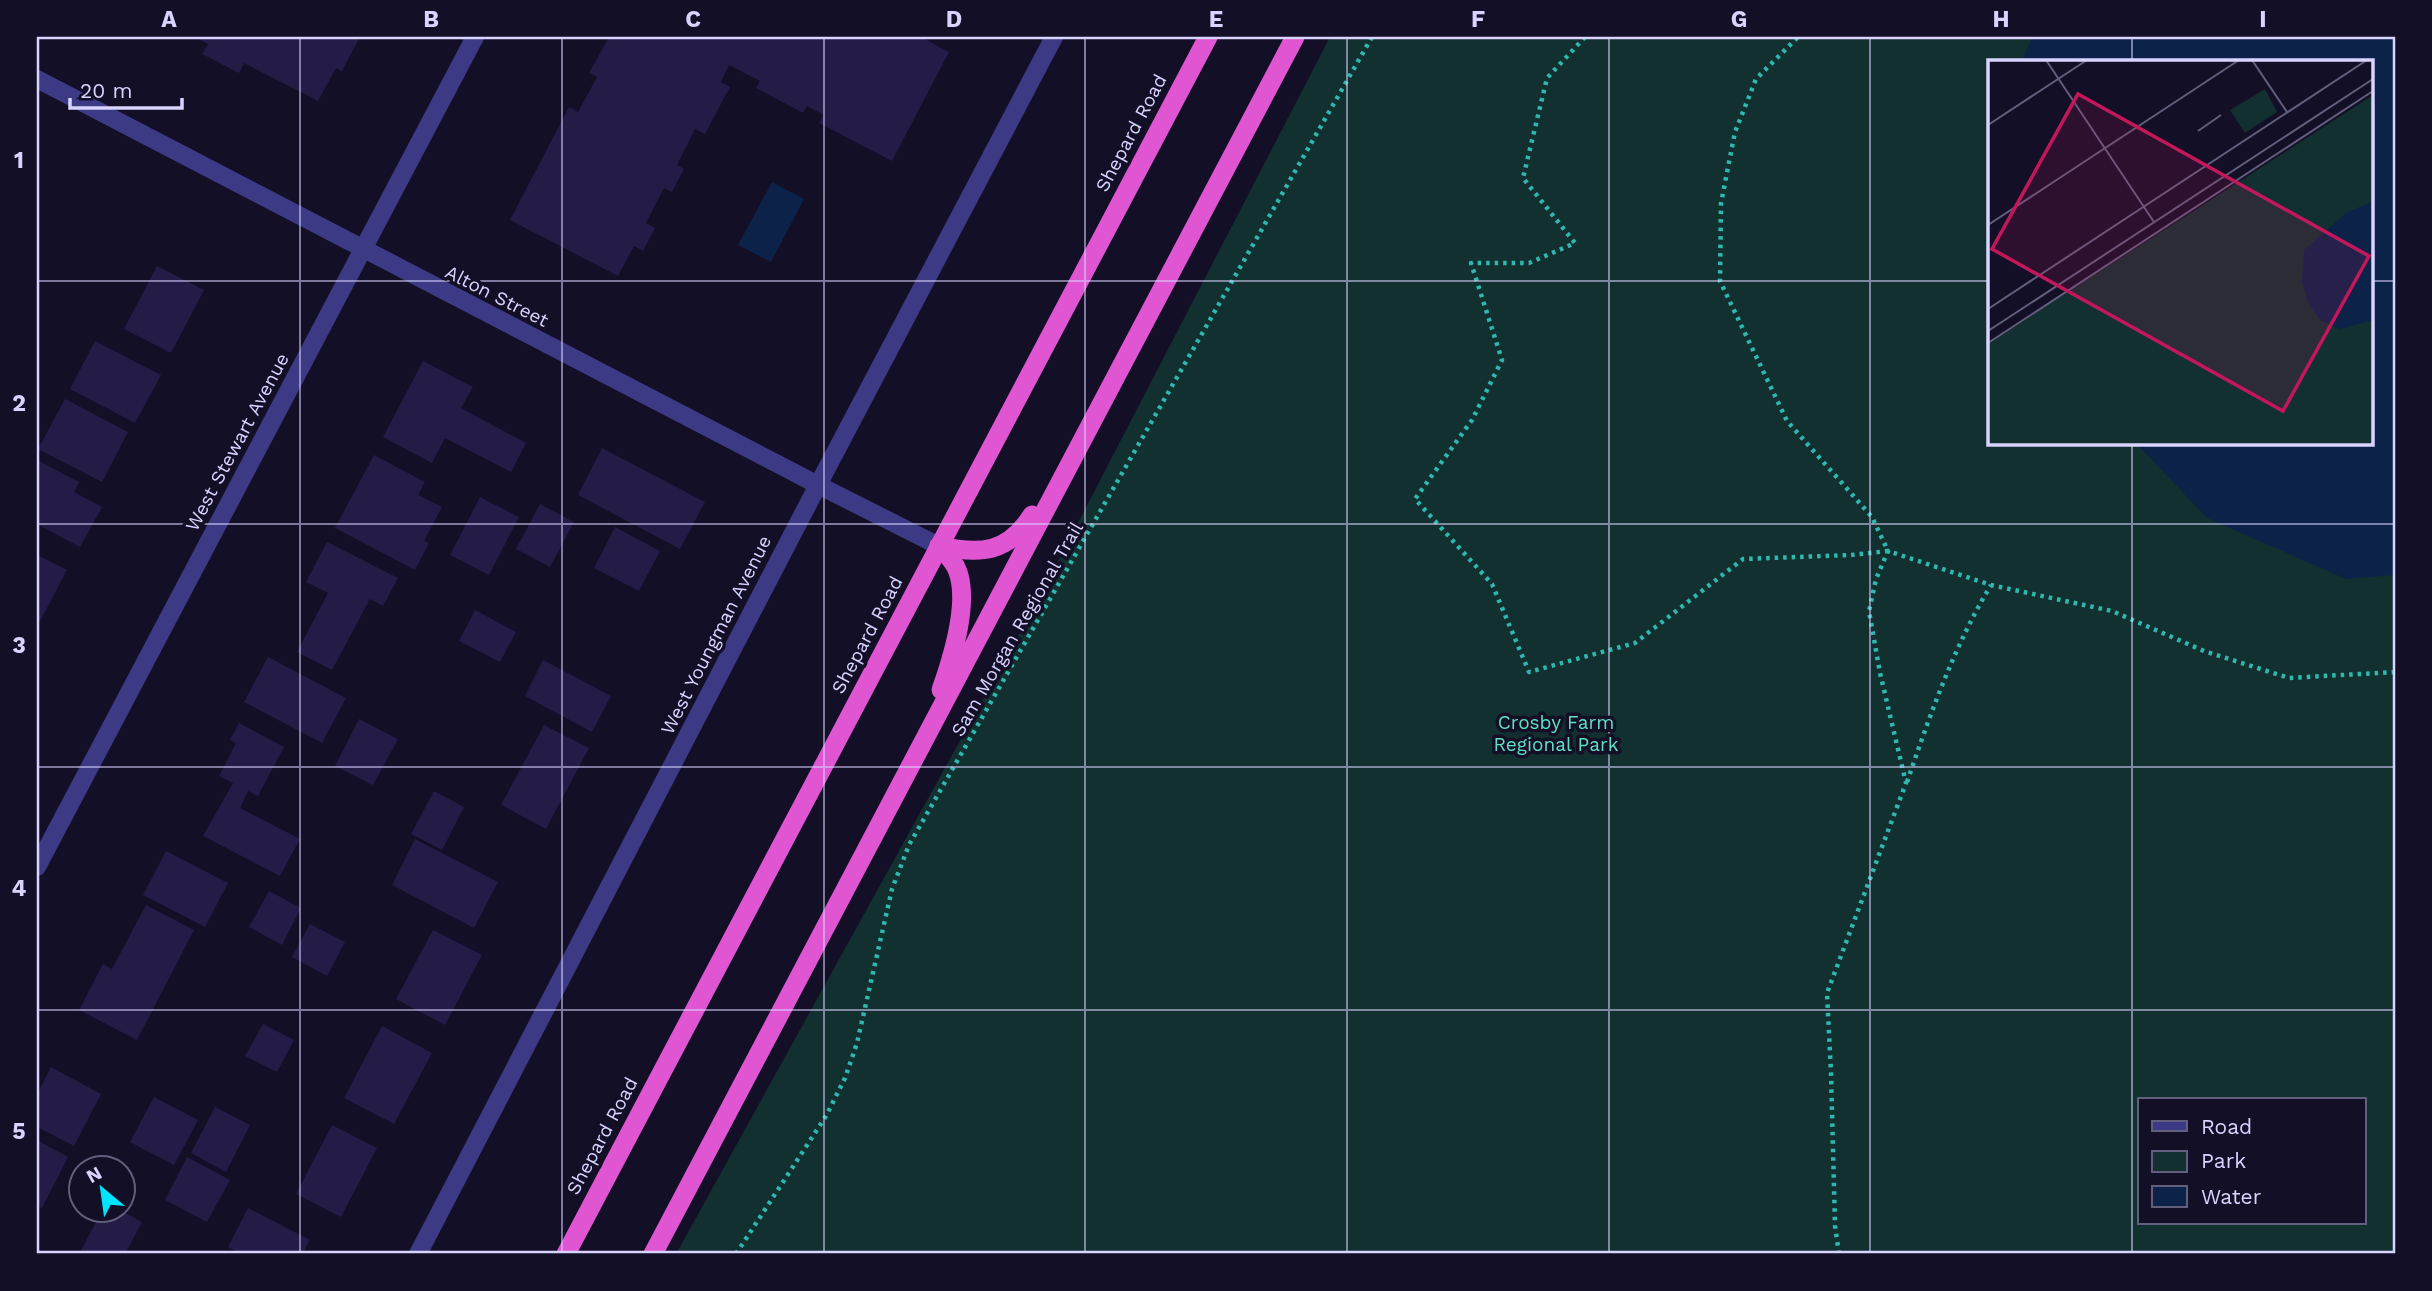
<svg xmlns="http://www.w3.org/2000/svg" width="2432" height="1291" font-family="'Work Sans',sans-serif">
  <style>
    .green { fill: #12302f; fill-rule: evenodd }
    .water { fill: #0c2248 }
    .building { fill: #241b47 }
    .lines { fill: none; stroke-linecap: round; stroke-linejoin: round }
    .path { stroke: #2fb8b0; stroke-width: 4.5; stroke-dasharray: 3.5 5; stroke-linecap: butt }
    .minor { stroke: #3d3a85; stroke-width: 18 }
    .trunk { stroke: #e055d1; stroke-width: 19 }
    .grid { fill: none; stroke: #d9d4ff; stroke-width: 2; stroke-opacity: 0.55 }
    .labels { text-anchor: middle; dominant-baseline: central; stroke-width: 7; stroke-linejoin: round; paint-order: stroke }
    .street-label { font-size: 19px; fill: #d9d4ff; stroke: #130f26 }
    .park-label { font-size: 19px; fill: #5fe0c0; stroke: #130f26 }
    .inset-road { fill: none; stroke: #625e7d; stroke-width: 2 }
    .view { fill: #c2185b; fill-opacity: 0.15; stroke: #c2185b; stroke-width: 3.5 }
    .inset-edge { fill: none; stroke: #d9d4ff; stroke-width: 3.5 }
    .neatline { fill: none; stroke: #d9d4ff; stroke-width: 2.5 }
    .grid-label { font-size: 23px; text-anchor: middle; font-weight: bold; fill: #d9d4ff }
  </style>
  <rect width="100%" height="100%" fill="#130f26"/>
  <path class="green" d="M 1330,37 L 2395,37 L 2395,1254 L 676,1254 L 1040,596 ZM 1989,61 L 2371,61 L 2371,443 L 1989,443 ZM 2140,1100 L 2364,1100 L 2364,1223 L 2140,1223 Z"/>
  <g class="water">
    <polygon points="2032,37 2395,37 2395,575 2346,579 2207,518 2136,443 2371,443 2371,61 2022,61"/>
    <polygon points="772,182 804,199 771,262 738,245"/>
  </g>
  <g class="building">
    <polygon points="195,37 360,37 342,71 336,68 318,101 244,63 239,73 202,54 208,44"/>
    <polygon points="609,37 921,37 949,52 892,161 819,123 824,115 807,106 803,113 756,88 760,81 729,65 721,82 730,87 705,134 695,129 677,165 684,169 672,192 664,188 646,223 655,228 643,251 634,246 618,276 510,220 569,107 578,112 597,77 589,73"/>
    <polygon points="157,266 204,290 171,353 124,329"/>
    <polygon points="95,341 161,375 135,423 70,389"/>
    <polygon points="423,361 473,387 461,408 526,443 511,472 445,438 432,463 383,437"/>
    <polygon points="65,399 128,432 102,482 38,449"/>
    <polygon points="602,448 705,502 680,549 578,495"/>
    <polygon points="374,455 425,482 418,495 442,507 424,541 429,543 415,570 335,528"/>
    <polygon points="39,461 79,482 74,492 102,507 80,547 37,524 37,466"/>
    <polygon points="480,497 519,517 489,575 450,555"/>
    <polygon points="540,504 574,522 550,567 516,549"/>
    <polygon points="615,527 660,551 639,591 594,568"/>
    <polygon points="327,542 398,578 383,606 370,599 332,670 297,652 328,593 306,582"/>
    <polygon points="37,555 67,570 37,627"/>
    <polygon points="475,610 516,632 500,662 459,641"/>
    <polygon points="268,657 346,698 322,743 244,702"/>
    <polygon points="543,660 611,696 592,732 525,696"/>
    <polygon points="359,719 398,739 373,785 335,766"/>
    <polygon points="239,723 284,747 258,796 248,791 240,808 300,839 280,876 203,836 233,783 219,776 236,743 230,740"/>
    <polygon points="544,725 589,748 546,829 501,805"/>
    <polygon points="434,791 464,807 442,850 411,834"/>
    <polygon points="415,839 498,882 474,928 392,885"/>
    <polygon points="166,851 228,883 205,927 143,895"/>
    <polygon points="269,891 301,908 282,945 249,927"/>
    <polygon points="146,905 194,930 137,1040 79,1010 103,964 112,969"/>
    <polygon points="310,924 345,942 327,976 292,957"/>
    <polygon points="433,930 482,955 445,1025 396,999"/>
    <polygon points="263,1024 294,1040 277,1072 245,1056"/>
    <polygon points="382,1026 432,1053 394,1124 344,1098"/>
    <polygon points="51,1067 101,1094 74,1146 37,1127 37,1094"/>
    <polygon points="154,1097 198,1120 174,1165 130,1142"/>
    <polygon points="215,1107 250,1125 226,1172 191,1153"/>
    <polygon points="332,1125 377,1148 341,1217 296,1194"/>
    <polygon points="37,1140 68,1157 42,1208 37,1206"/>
    <polygon points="187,1157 230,1180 207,1222 165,1200"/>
    <polygon points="248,1208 310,1240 302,1254 242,1254 228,1247"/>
    <polygon points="102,1210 120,1210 142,1222 125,1254 88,1254 81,1251"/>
  </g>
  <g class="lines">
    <g class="path">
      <polyline points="1585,37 1547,78 1523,178 1575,243 1529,263 1471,263 1502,360 1472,420 1415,499 1492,584 1529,672 1635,643 1743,559 1851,555 1888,551 1872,517 1787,421 1720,281 1721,203 1735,132 1756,79 1798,37"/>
      <path d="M 1907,782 C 1930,715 1954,646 1991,585"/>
      <polyline points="736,1254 826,1116 845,1078 857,1043 892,889 909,845 1372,37"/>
      <polyline points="1839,1254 1835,1226 1831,1073 1827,993 1906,783 1880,673 1869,611 1876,579 1888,551 1991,585 2112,611 2204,651 2289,678 2395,672"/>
    </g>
    <g class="minor">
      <polyline points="37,79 818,485 939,546"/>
      <polyline points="37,867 475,37"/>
      <polyline points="418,1254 818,485 1054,37"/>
    </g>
    <g class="trunk">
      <path d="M 939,546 C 981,555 1008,553 1032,515"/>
      <path d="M 939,546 C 946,554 955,562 958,572 C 969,604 952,659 941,690"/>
      <polyline points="566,1254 1208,37"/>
      <polyline points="653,1254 1295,37"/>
    </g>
  </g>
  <path class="grid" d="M 300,37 L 300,1254M 562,37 L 562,1254M 824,37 L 824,1254M 1085,37 L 1085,1254M 1347,37 L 1347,1254M 1609,37 L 1609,1254M 1870,37 L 1870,1254M 2132,37 L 2132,61M 37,281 L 1989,281M 2371,281 L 2395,281M 2132,443 L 2132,1254M 37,524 L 2395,524M 37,767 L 2395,767M 37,1010 L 2395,1010"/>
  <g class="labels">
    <g class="street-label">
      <text transform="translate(1131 133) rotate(-62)">Shepard Road</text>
      <text transform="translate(497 296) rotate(27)">Alton Street</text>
      <text transform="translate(237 442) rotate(-62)">West Stewart Avenue</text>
      <text transform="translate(1017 629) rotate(-60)">Sam Morgan Regional Trail</text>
      <text transform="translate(716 635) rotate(-63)">West Youngman Avenue</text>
      <text transform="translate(867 635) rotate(-62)">Shepard Road</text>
      <text transform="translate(602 1136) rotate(-62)">Shepard Road</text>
    </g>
    <g class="park-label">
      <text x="1556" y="722">Crosby Farm<tspan x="1556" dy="22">Regional Park</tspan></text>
    </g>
  </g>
  <g transform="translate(1988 60)">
    <rect width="385" height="385" fill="#130f26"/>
    <path d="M 277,29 L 289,52 L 257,73 L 242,50 ZM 385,35 L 385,385 L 0,385 L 0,284 Z" fill="#12302f"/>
    <path d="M 385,142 L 385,260 L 352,269 L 332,260 L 320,243 L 314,222 L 316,190 L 359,152 Z" fill="#0c2248"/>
    <path class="inset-road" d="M 58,0 L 166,162M 264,0 L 299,52M 0,65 L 99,0M 210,71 L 233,55M 0,165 L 251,0M 0,249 L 379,0M 0,271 L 385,19M 0,283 L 385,31"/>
    <path class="view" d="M 90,34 L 381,196 L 295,351 L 4,189 Z"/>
    <rect width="385" height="385" class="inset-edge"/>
  </g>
  <rect width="2432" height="1291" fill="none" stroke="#130f26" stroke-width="77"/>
  <rect x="2138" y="1098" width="228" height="126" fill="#130f26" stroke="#625e7d" stroke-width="2"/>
  <rect x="2152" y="1121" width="35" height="10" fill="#3d3a85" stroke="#625e7d" stroke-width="2"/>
  <text x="2201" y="1134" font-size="21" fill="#d9d4ff">Road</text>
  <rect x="2152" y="1151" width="35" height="21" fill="#12302f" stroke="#625e7d" stroke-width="2"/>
  <text x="2201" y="1168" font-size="21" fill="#d9d4ff">Park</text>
  <rect x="2152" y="1186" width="35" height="21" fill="#0c2248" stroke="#625e7d" stroke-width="2"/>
  <text x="2201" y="1204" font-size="21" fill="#d9d4ff">Water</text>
  <g transform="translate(102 1189) rotate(331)"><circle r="33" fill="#130f26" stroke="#625e7d" stroke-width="2"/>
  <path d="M0-5L12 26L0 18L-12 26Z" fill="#00e5ff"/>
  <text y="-10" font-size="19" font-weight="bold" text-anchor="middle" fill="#d9d4ff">N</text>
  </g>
  <path d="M70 98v10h112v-10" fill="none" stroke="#d9d4ff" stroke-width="3.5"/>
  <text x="80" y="98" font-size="21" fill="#d9d4ff" stroke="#130f26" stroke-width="5" paint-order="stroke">20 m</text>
  <rect x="38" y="38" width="2356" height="1214" class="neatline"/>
  <g class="grid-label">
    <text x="169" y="27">A</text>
    <text x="431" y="27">B</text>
    <text x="693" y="27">C</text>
    <text x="954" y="27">D</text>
    <text x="1216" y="27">E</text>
    <text x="1478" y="27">F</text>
    <text x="1739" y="27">G</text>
    <text x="2001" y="27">H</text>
    <text x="2263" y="27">I</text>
    <text x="19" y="168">1</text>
    <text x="19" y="411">2</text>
    <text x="19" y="653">3</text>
    <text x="19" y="896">4</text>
    <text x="19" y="1139">5</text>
  </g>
</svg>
